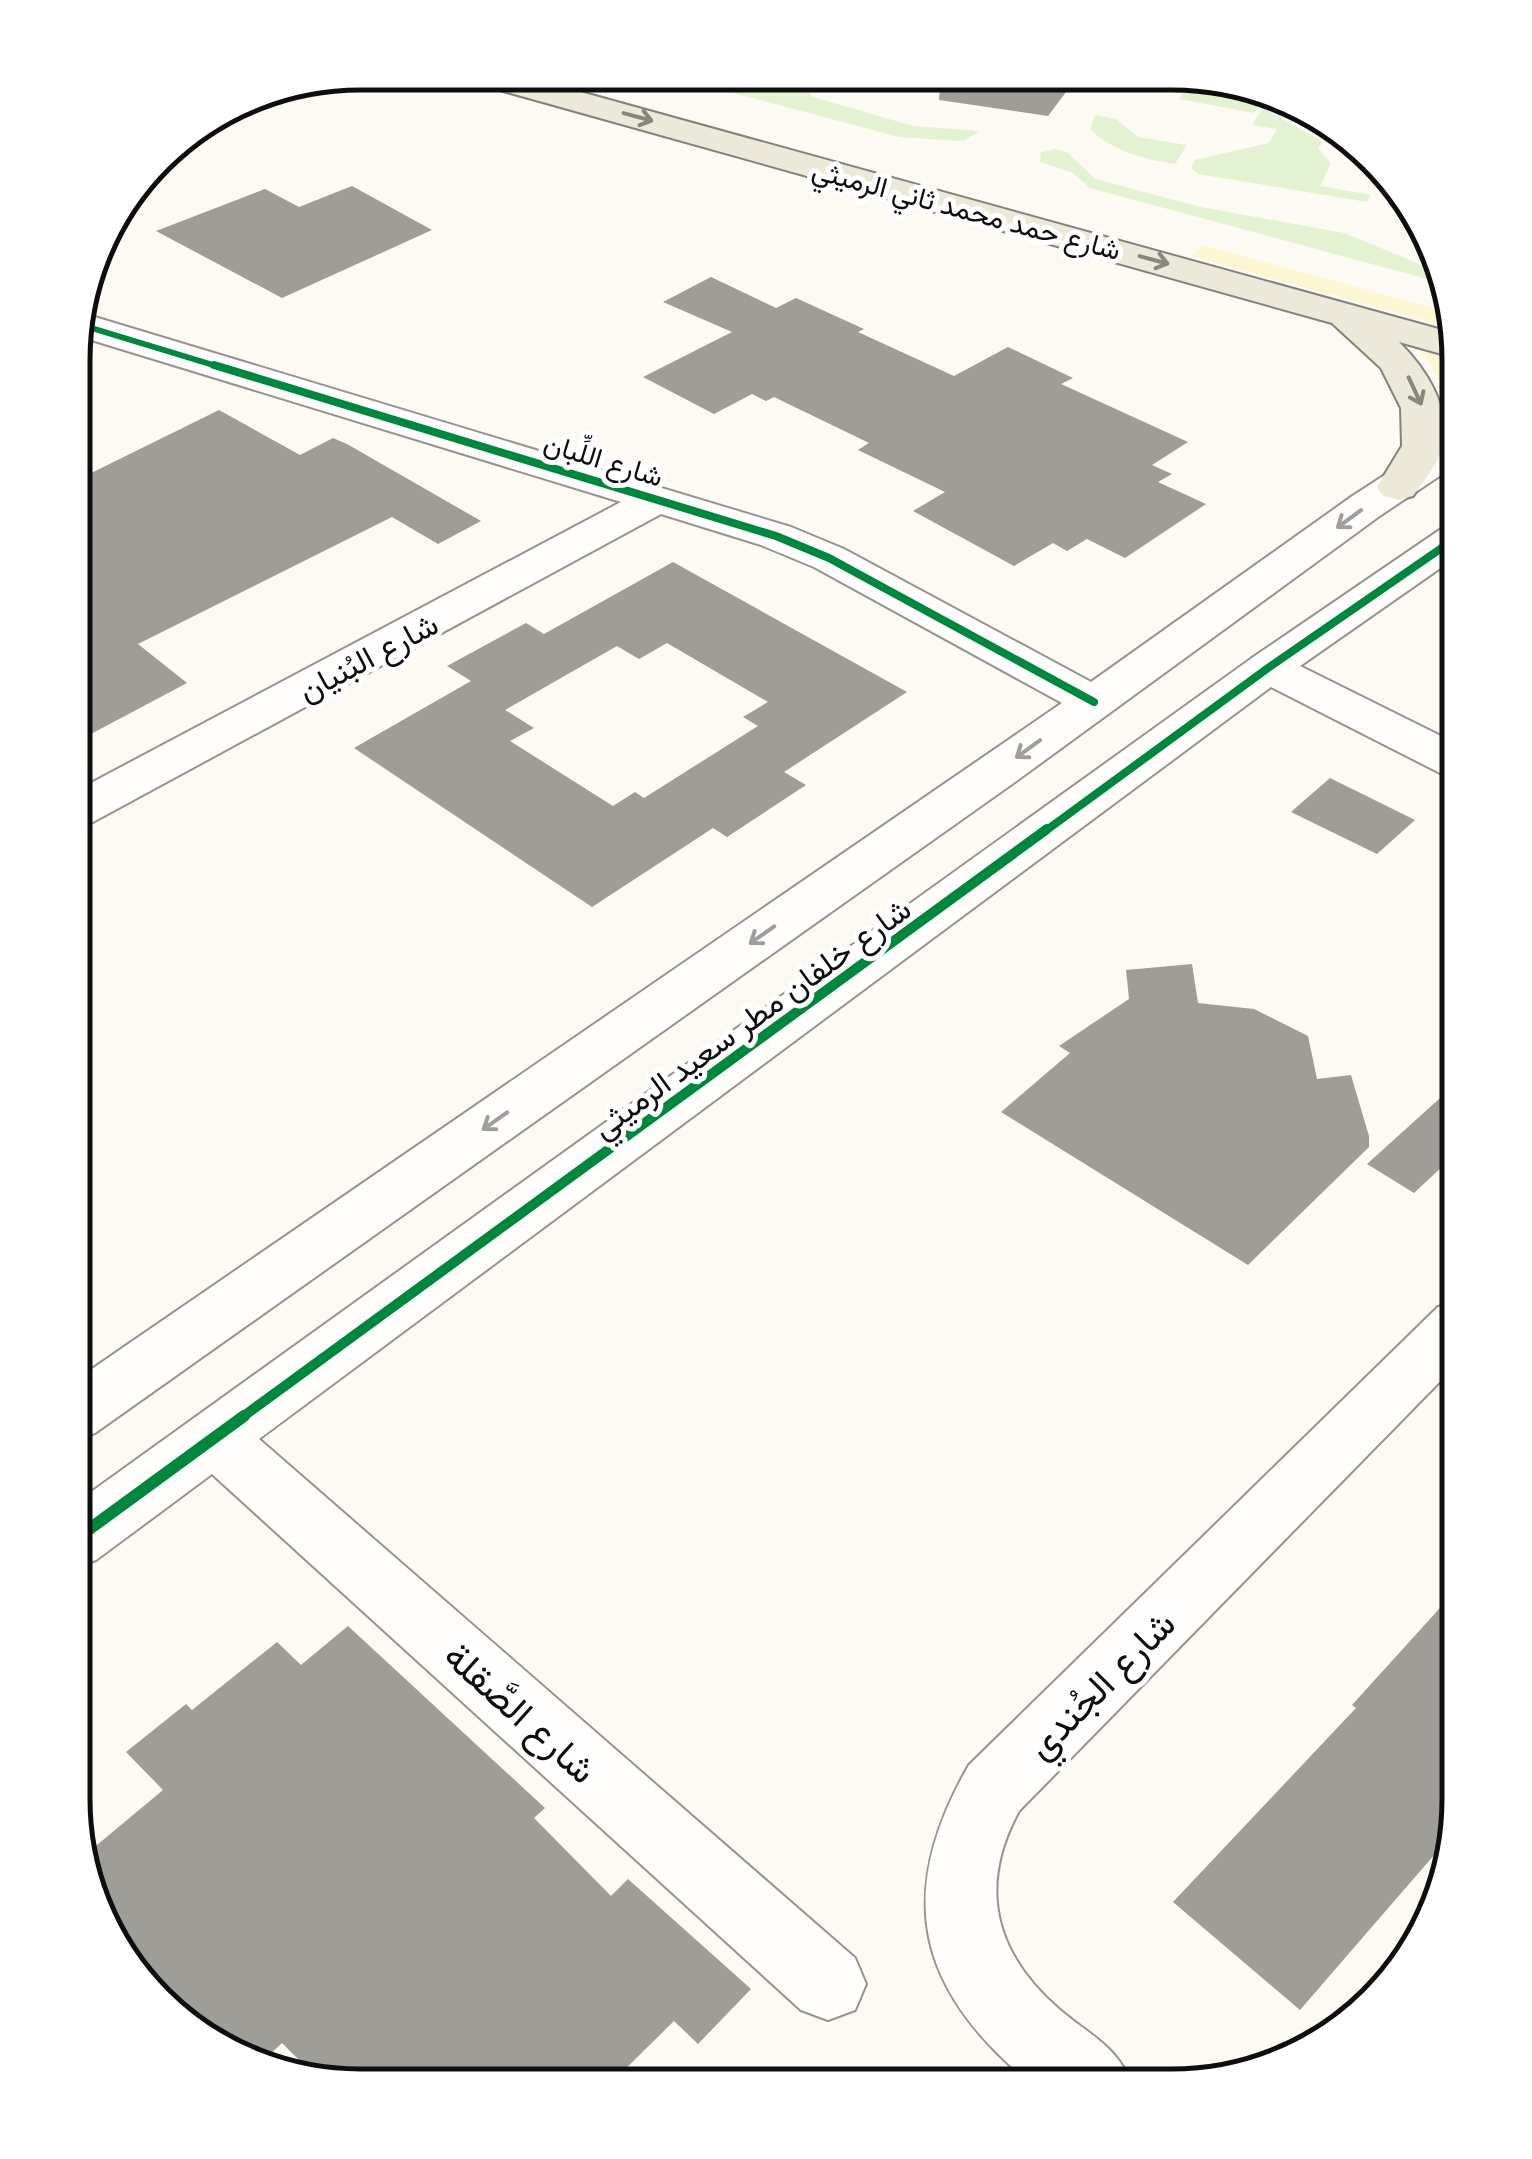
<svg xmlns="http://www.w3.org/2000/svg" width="1532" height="2159" font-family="'Playfair Display',Vazirmatn,serif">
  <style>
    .green { fill: #e3f3d1 }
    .sand { fill: #fdf6d2 }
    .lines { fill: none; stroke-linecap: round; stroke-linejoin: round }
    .stream { fill: #c7e4f8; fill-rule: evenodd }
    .building { fill: #9f9d98; fill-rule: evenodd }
    .minor-casing { stroke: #959491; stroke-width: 4 }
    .major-casing { stroke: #82827e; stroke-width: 4 }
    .minor { fill: #fffefd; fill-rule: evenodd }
    .major { fill: #ede9d8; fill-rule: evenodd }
    .cycleway-far3-casing { stroke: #fff; stroke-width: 10 }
    .cycleway-far2-casing { stroke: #fff; stroke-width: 12 }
    .cycleway-far1-casing { stroke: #fff; stroke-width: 16 }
    .cycleway-casing { stroke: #fff; stroke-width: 19 }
    .cycleway-far3 { stroke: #00873e; stroke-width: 6 }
    .cycleway-far2 { stroke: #00873e; stroke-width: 8 }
    .cycleway-far1 { stroke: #00873e; stroke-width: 10 }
    .cycleway { stroke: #00873e; stroke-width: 12 }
    .oneway { stroke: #89867d }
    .oneway2 { stroke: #9f9e9d }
    .labels { text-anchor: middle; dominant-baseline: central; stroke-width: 10; stroke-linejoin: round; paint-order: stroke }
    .far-street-label { font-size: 28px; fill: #0e0e0e; stroke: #fff }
    .street-label { font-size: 32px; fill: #0e0e0e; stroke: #fff }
    .near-street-label { font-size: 38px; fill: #0e0e0e; stroke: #fff }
    .rim { fill: none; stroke: #0e0e0e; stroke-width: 5 }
  </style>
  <rect width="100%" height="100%" fill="#fcfaf2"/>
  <g class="green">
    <polygon points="1086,75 1169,75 1265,98 1254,113 1179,99 1187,88 1133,78 1122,90 1079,82"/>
    <polygon points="711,77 796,78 813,97 913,126 980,131 963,141 899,137 700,84"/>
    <polygon points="1263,108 1323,142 1318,149 1331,163 1320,186 1371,195 1367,202 1198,174 1191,168 1195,160 1269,143 1277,129 1252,125"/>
    <path d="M 1095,115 L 1116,119 L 1138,137 L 1187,145 L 1175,164 C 1143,159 1114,152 1090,129 Z"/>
    <polygon points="1055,149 1067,152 1095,179 1201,207 1344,233 1439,272 1442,283 1090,188 1073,173 1040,162 1041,152"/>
  </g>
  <g class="sand">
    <polygon points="1203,245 1448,312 1453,333 1434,323 1191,256"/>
    <polygon points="1402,334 1458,353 1459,437 1447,446 1455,407 1428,361"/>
  </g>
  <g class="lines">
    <polygon class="stream" points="1184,75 1215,77 1230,84 1188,78"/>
  </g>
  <g class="building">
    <polygon points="941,74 1040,75 1079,75 1048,116 939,100"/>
    <polygon points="352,186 432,230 282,298 156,231 265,189 299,207"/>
    <polygon points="711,277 776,308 796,298 864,329 858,332 954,376 1008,347 1073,378 1061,384 1188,442 1152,465 1172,474 1158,482 1206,504 1125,558 1087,539 1067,551 1053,543 1014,566 913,511 945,492 858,450 869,443 774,397 766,401 752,394 714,414 643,377 732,332 663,302"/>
    <polygon points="219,410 300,455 333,438 347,444 481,521 438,544 392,517 138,644 187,683 74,743 75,481"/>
    <path d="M 673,562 L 907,692 L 784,772 L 806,785 L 727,837 L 713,828 L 592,907 L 354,748 L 471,681 L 447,666 L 526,623 L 544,634 ZM 667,643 L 768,702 L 743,717 L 758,726 L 644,798 L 635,792 L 613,806 L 510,741 L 534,728 L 505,710 L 617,646 L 639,659 Z"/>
    <polygon points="1330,778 1415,820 1377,854 1291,812"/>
    <polygon points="1192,964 1198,1003 1254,1009 1308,1036 1317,1079 1351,1075 1369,1136 1369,1147 1248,1265 1001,1112 1070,1053 1059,1046 1129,999 1126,970"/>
    <polygon points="1459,1081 1459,1151 1414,1193 1367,1164"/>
    <polygon points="1459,1587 1459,1818 1454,1832 1300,2010 1173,1902 1356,1708 1352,1705"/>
    <polygon points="348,1626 545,1808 534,1818 611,1896 628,1879 751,1989 698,2044 674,2021 609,2085 323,2084 282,2043 264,2060 186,2027 102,1925 85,1855 163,1790 126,1752 186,1704 192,1710 277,1642 301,1665"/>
  </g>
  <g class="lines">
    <g class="minor-casing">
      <g id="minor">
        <polygon points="78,312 791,527 844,549 1091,682 1351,497 1445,436 1459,433 1459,463 1381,515 1015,782 95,1433 73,1440 73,1382 1062,703 814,567 761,545 661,514 91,823 74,827 74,792 621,502 75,335"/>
        <polygon points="1459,523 1459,555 1300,666 1459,745 1459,779 1442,774 1271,687 259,1439 855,1958 866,1984 855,2010 828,2020 801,2010 212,1474 96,1560 73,1568 73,1505 1252,658 1444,527"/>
        <path d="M 1459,1301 L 1459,1362 L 1019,1811 C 977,1888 995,1954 1060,2010 C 1092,2037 1116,2045 1133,2086 L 1034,2086 C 918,1992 893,1897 969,1765 L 1438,1307 Z"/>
      </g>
    </g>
    <g class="major-casing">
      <path id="major" d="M 460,73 L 512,73 L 1453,333 L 1456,358 L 1399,342 C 1426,369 1452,408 1442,448 C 1437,465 1423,482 1413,496 L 1398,500 L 1383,496 L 1377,487 L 1402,446 L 1401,408 L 1381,368 L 1332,323 L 464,80 Z"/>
    </g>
    <use href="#minor" class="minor"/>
    <use href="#major" class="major"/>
    <g class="cycleway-far3-casing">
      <polyline id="cycleway-far3" points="75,323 223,368"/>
    </g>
    <g class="cycleway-far2-casing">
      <g id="cycleway-far2">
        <polyline points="214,365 776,536 829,558 1094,702"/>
        <polyline points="1044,832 1268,668 1459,536"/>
      </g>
    </g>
    <g class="cycleway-far1-casing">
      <polyline id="cycleway-far1" points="241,1418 1047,829"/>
    </g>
    <g class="cycleway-casing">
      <polyline id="cycleway" points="73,1541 244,1416"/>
    </g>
    <use href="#cycleway-far3" class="cycleway-far3"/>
    <use href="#cycleway-far2" class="cycleway-far2"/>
    <use href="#cycleway-far1" class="cycleway-far1"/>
    <use href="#cycleway" class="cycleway"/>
  </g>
  <defs><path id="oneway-shaft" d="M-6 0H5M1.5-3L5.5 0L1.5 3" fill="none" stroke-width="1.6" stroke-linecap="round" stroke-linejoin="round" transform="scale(2.5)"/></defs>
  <g class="oneway">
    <use href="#oneway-shaft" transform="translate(638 117) rotate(15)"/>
    <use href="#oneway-shaft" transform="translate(1154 260) rotate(15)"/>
    <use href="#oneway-shaft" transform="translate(1415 391) rotate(65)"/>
  </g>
  <g class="oneway2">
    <use href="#oneway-shaft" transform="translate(1349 519) rotate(144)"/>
    <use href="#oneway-shaft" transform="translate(1028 749) rotate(144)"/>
    <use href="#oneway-shaft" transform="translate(762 935) rotate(145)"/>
    <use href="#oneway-shaft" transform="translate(495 1121) rotate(145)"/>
  </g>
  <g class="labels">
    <g class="far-street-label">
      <text transform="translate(967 208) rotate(15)">شارع حمد محمد ثاني الرميثي</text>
      <text transform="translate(604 458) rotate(17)">شارع اللِّبان</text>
    </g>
    <g class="street-label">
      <text transform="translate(367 655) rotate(-28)">شارع البُنيان</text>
      <text transform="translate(750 1016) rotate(-36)">شارع خلفان مطر سعيد الرميثي</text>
    </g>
    <g class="near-street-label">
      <text transform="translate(1099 1683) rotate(-45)">شارع الجُندي</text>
      <text transform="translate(522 1711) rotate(42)">شارع الصَّقلة</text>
    </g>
  </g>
  <path d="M0 0H1532V2159H0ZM360 90H1172A270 270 0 0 1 1442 360V1799A270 270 0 0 1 1172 2069H360A270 270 0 0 1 90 1799V360A270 270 0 0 1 360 90Z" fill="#fff" fill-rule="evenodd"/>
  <path class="rim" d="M360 90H1172A270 270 0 0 1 1442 360V1799A270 270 0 0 1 1172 2069H360A270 270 0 0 1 90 1799V360A270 270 0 0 1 360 90Z"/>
</svg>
